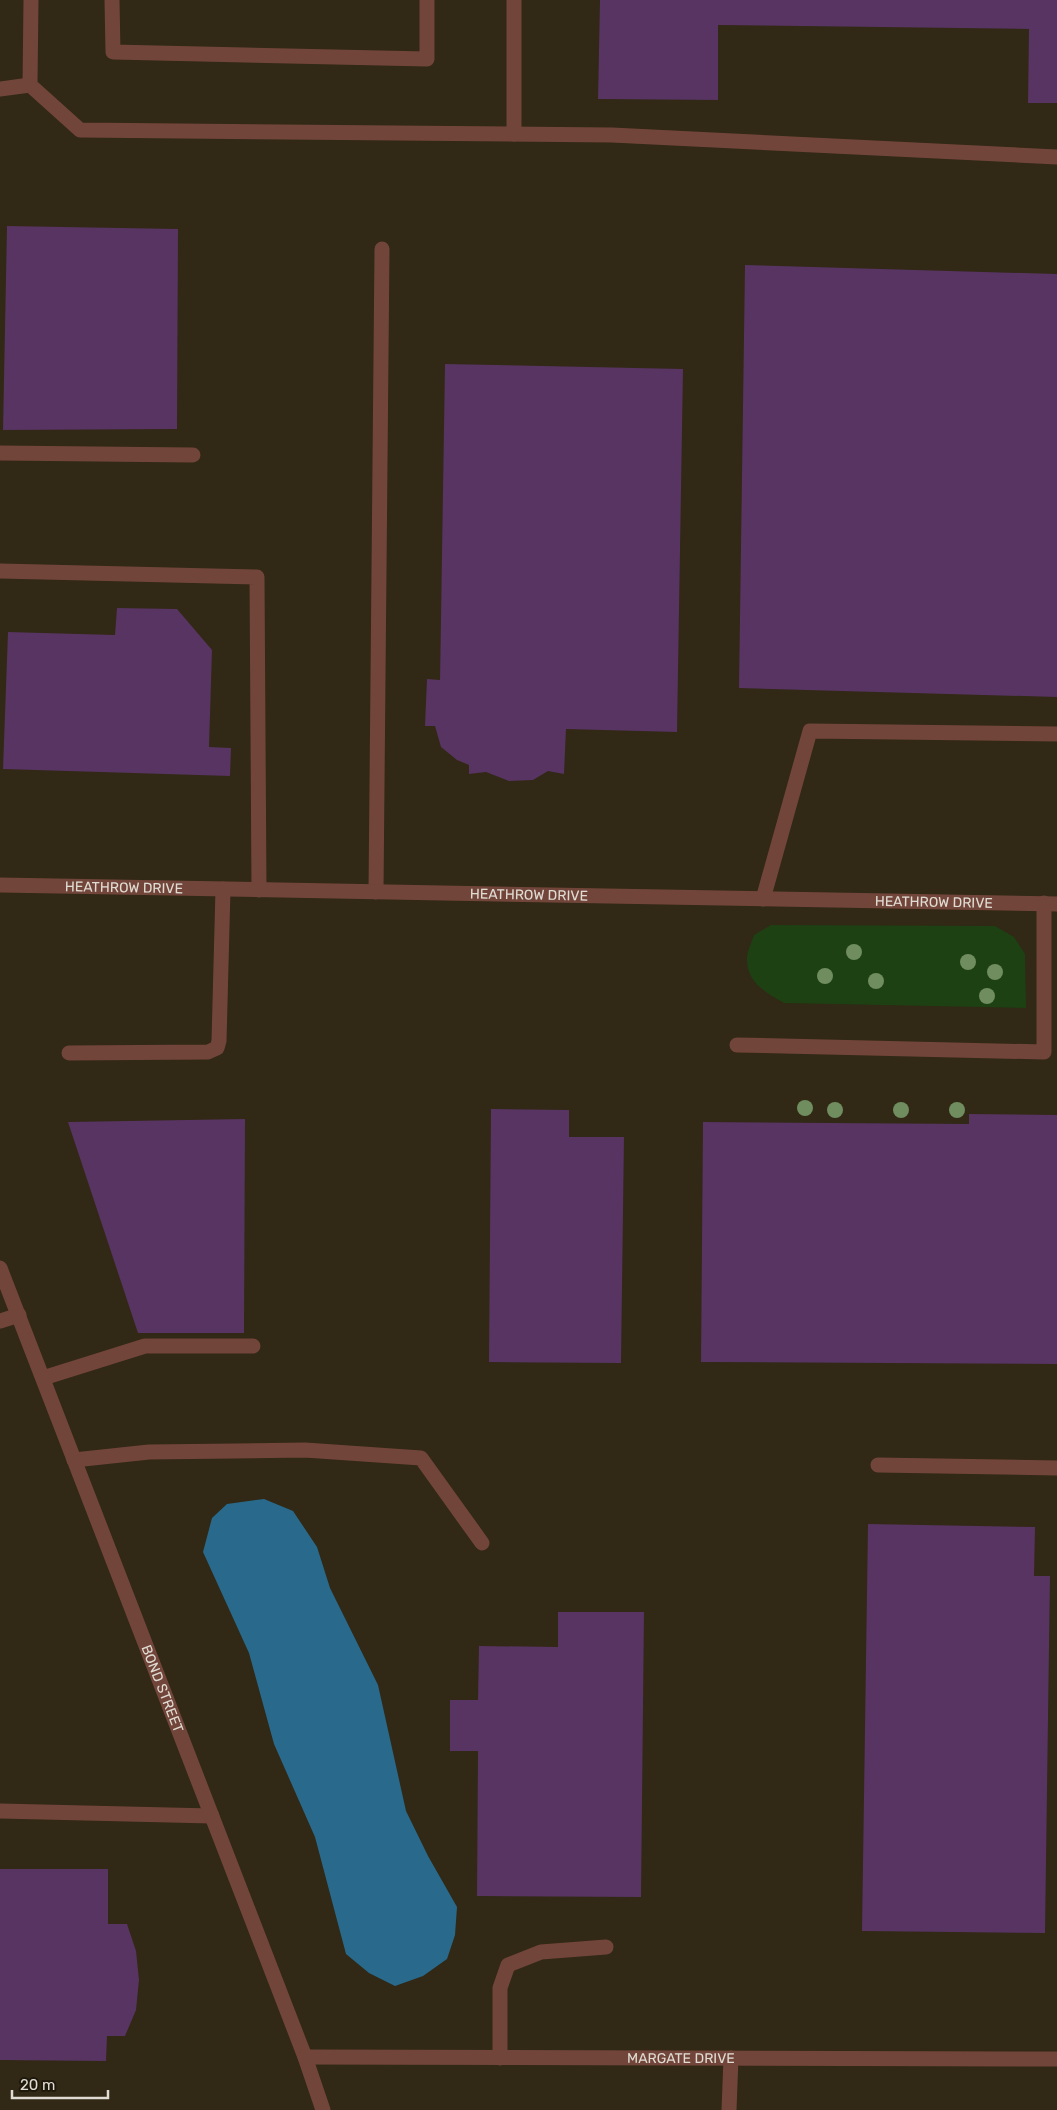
<svg xmlns="http://www.w3.org/2000/svg" width="1057" height="2110" font-family="Rubik,sans-serif">
  <style>
    .built { fill: #312815 }
    .green { fill: #1d4113 }
    .water { fill: #296a8c }
    .building { fill: #573461 }
    .lines { fill: none; stroke-linecap: round; stroke-linejoin: round }
    .service { stroke: #72453a; stroke-width: 15 }
    .minor { stroke: #72453a; stroke-width: 15 }
    .tree { fill: #708d5f }
    .labels { text-anchor: middle; dominant-baseline: central; stroke-width: 5; stroke-linejoin: round; paint-order: stroke }
    .street-label { font-size: 14px; fill: #e0dcd3; stroke: #1f190c }
  </style>
  <rect width="100%" height="100%" fill="#292215"/>
  <rect class="built" x="0" y="0" width="1057" height="2110"/>
  <path class="green" d="M 771,925 L 995,926 L 1014,937 L 1025,954 L 1026,1008 L 784,1003 C 766,993 746,982 747,958 C 747,951 752,942 754,935 Z"/>
  <polygon class="water" points="264,1499 293,1511 317,1547 330,1588 378,1685 406,1811 428,1856 457,1907 455,1935 447,1959 423,1976 395,1986 369,1973 346,1954 315,1837 274,1744 249,1653 203,1552 212,1518 227,1504"/>
  <g class="building">
    <polygon points="600,0 1057,0 1057,103 1028,103 1029,29 718,25 718,100 598,99"/>
    <polygon points="7,226 178,229 177,429 3,430"/>
    <polygon points="745,265 1057,274 1057,697 739,688"/>
    <polygon points="445,364 683,369 677,732 566,729 564,774 548,771 533,780 509,781 486,772 469,774 469,765 457,760 441,747 435,726 425,726 427,679 440,680"/>
    <polygon points="117,608 177,609 212,650 209,747 231,748 230,776 3,769 8,632 115,635"/>
    <polygon points="491,1109 569,1110 569,1137 624,1137 621,1363 489,1362"/>
    <polygon points="969,1114 1057,1115 1057,1364 701,1362 703,1122 969,1124"/>
    <polygon points="245,1119 244,1333 138,1333 68,1122"/>
    <polygon points="868,1524 1035,1527 1034,1576 1050,1576 1045,1933 862,1931"/>
    <polygon points="558,1612 644,1612 641,1897 477,1896 478,1751 450,1751 450,1700 478,1700 479,1646 558,1647"/>
    <polygon points="0,1869 108,1869 108,1924 127,1924 136,1951 139,1980 136,2010 125,2036 107,2036 106,2061 0,2060"/>
  </g>
  <g class="lines">
    <g class="service">
      <polyline points="31,0 30,85 80,130 612,135 1057,157"/>
      <polyline points="112,0 113,52 427,59 427,0"/>
      <polyline points="0,89 30,85"/>
      <polyline points="514,134 514,0"/>
      <polyline points="0,453 193,455"/>
      <polyline points="0,571 257,577 259,890"/>
      <polyline points="376,892 382,249"/>
      <polyline points="763,899 810,731 1057,734"/>
      <polyline points="737,1045 1044,1052 1044,903"/>
      <polyline points="69,1053 208,1052 217,1048 219,1041 223,889"/>
      <polyline points="0,1321 19,1315"/>
      <polyline points="43,1378 145,1346 253,1346"/>
      <polyline points="74,1460 149,1452 305,1450 421,1458 482,1543"/>
      <polyline points="878,1465 1057,1468"/>
      <polyline points="0,1811 212,1816"/>
      <polyline points="500,2058 500,1988 508,1965 541,1952 606,1947"/>
      <polyline points="729,2110 731,2058"/>
    </g>
    <g class="minor">
      <path id="s1" d="M 0,885 L 1057,904"/>
      <path id="s2" d="M 0,1268 L 305,2057 L 323,2110"/>
      <path id="s3" d="M 305,2057 L 1057,2059"/>
    </g>
  </g>
  <g class="tree">
    <circle cx="854" cy="952" r="8"/>
    <circle cx="968" cy="962" r="8"/>
    <circle cx="995" cy="972" r="8"/>
    <circle cx="825" cy="976" r="8"/>
    <circle cx="876" cy="981" r="8"/>
    <circle cx="987" cy="996" r="8"/>
    <circle cx="805" cy="1108" r="8"/>
    <circle cx="835" cy="1110" r="8"/>
    <circle cx="901" cy="1110" r="8"/>
    <circle cx="957" cy="1110" r="8"/>
  </g>
  <g class="labels">
    <g class="street-label">
      <text stroke="none"><textPath href="#s1" startOffset="124">HEATHROW DRIVE</textPath></text>
      <text stroke="none"><textPath href="#s1" startOffset="529">HEATHROW DRIVE</textPath></text>
      <text stroke="none"><textPath href="#s1" startOffset="934">HEATHROW DRIVE</textPath></text>
      <text stroke="none"><textPath href="#s2" startOffset="451">BOND STREET</textPath></text>
      <text stroke="none"><textPath href="#s3" startOffset="376">MARGATE DRIVE</textPath></text>
    </g>
  </g>
  <path d="M12 2090v8h96v-8" fill="none" stroke="#e0dcd3" stroke-width="2.5"/>
  <text x="20" y="2090" font-size="15" fill="#e0dcd3" stroke="#1f190c" stroke-width="4" paint-order="stroke">20 m</text>
</svg>
